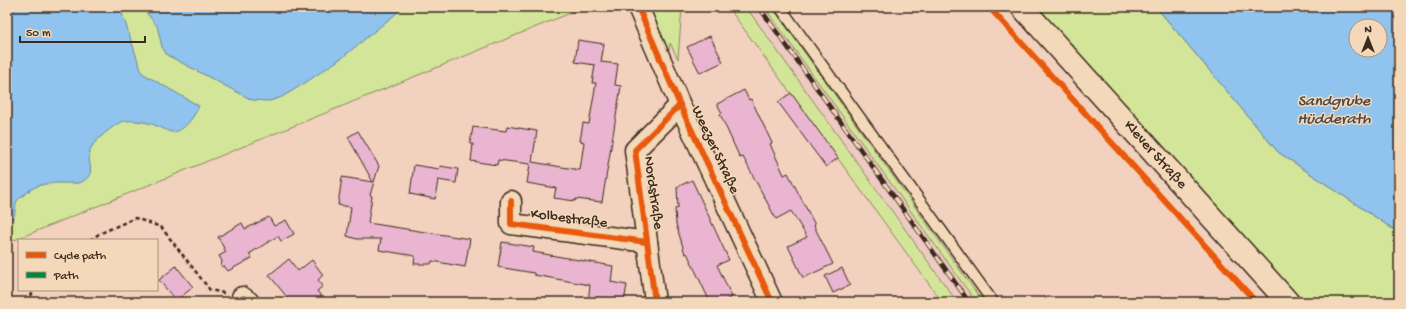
<svg xmlns="http://www.w3.org/2000/svg" width="1406" height="309" font-family="'Gochi Hand',sans-serif">
  <style>
    .built { fill: #efc9c3 }
    .green { fill: #d3e599; stroke: #87885c }
    .water { fill: #90c3ed; stroke: #6e869a; fill-rule: evenodd }
    .building { fill: #e9b5d0; stroke: #3b2a1e }
    .lines { fill: none; stroke-linecap: round; stroke-linejoin: round }
    .service-casing { stroke: #3b2a1e; stroke-width: 13 }
    .minor-casing { stroke: #3b2a1e; stroke-width: 23 }
    .primary-casing { stroke: #3b2a1e; stroke-width: 25 }
    .path { stroke: #3b2a1e; stroke-width: 2.5; stroke-dasharray: 4 3; stroke-linecap: butt }
    .service { stroke: #f4d8ba; stroke-width: 10 }
    .minor { stroke: #f4d8ba; stroke-width: 20 }
    .primary { stroke: #f4d8ba; stroke-width: 22 }
    .rail-casing { stroke: #3b2a1e; stroke-width: 4.5 }
    .rail { stroke: #f4d8ba; stroke-width: 3; stroke-dasharray: 9; stroke-linecap: butt }
    .quiet { stroke: #00873e; stroke-width: 5; stroke-dasharray: 10 5; stroke-linecap: butt }
    .cycleway-casing { stroke: #f4d8ba; stroke-width: 8 }
    .cycleway { stroke: #e8590c; stroke-width: 6 }
    .labels { text-anchor: middle; dominant-baseline: central; stroke-width: 3; stroke-linejoin: round; paint-order: stroke }
    .street-label { font-size: 15px; fill: #3b2a1e; stroke: #f4d8ba }
    .water-label { font-size: 16px; font-style: italic; fill: #4c4947; stroke: #f4d8ba }
  </style>
  <rect width="100%" height="100%" fill="#f2d1be"/>
  <filter id="ink" filterUnits="userSpaceOnUse"><feTurbulence type="fractalNoise" baseFrequency=".025" numOctaves="2"/><feDisplacementMap in="SourceGraphic" scale="8" xChannelSelector="R" yChannelSelector="G"/><feConvolveMatrix kernelMatrix="1 2 1 2 8 2 1 2 1" color-interpolation-filters="sRGB"/></filter>
  <g filter="url(#ink)">
    <polygon class="built" points="746,7 764,7 976,302 957,302"/>
    <g class="green">
      <polygon points="7,7 585,7 7,243"/>
      <polygon points="650,7 682,7 678,59 670,43 668,56"/>
      <polygon points="728,7 746,7 957,302 942,302"/>
      <polygon points="764,7 772,7 983,302 976,302"/>
      <polygon points="1037,7 1156,7 1278,152 1399,233 1399,302 1302,302"/>
    </g>
    <g class="water">
      <path d="M 21,7 L 120,7 L 142,73 L 199,106 C 195,115 184,133 171,132 C 167,131 161,127 157,126 C 151,123 143,122 136,121 C 132,121 126,120 121,122 C 114,125 94,141 91,148 C 84,162 100,173 80,183 C 60,184 40,179 24,195 C 22,196 18,199 17,201 C 13,209 19,216 7,223 L 7,13 Z"/>
      <polygon points="143,7 404,7 343,57 305,83 282,97 270,101 252,100 167,55 162,47 157,26 145,11"/>
      <path d="M 1156,7 L 1399,7 L 1399,233 L 1278,152 ZM 1356,26 L 1380,26 L 1380,50 L 1356,50 Z"/>
    </g>
    <g class="building">
      <polygon points="710,36 723,62 700,73 687,47"/>
      <polygon points="578,40 604,44 601,62 618,64 615,85 621,86 602,202 576,199 575,201 554,198 556,188 527,183 530,164 498,160 497,165 471,161 473,144 470,144 473,127 506,131 507,126 537,131 532,162 580,170 584,142 580,141 583,123 589,124 596,83 592,83 595,65 575,62"/>
      <polygon points="744,90 749,100 751,99 772,143 770,144 784,175 788,173 815,225 814,226 833,264 803,278 788,246 807,237 791,211 776,219 743,157 740,158 720,114 722,113 717,104"/>
      <polygon points="791,93 838,158 826,167 778,102"/>
      <polygon points="358,131 379,166 370,195 372,196 368,223 470,239 465,267 432,261 431,264 414,264 415,256 379,250 381,239 357,239 347,236 351,207 338,205 342,177 373,182 348,137"/>
      <polygon points="414,165 439,169 440,166 458,169 456,183 438,180 435,199 410,194"/>
      <polygon points="692,180 729,260 717,265 732,297 722,302 710,302 687,253 685,254 676,224 675,209 678,208 677,187"/>
      <polygon points="269,217 274,226 286,220 294,234 281,241 278,236 249,254 252,258 228,271 225,267 221,266 222,261 219,256 226,252 218,237 242,223 245,229"/>
      <polygon points="502,242 534,247 533,252 613,266 611,282 627,285 624,302 588,302 590,285 534,275 534,273 498,267"/>
      <polygon points="289,259 298,271 312,260 323,275 318,280 323,286 317,291 326,302 291,302 269,275"/>
      <polygon points="176,266 193,287 176,301 159,280"/>
      <polygon points="842,268 850,285 833,293 825,276"/>
    </g>
    <g class="lines">
      <g class="service-casing">
        <polyline id="service" points="780,7 993,302"/>
      </g>
      <g class="minor-casing">
        <g id="minor">
          <polyline points="638,7 680,105 772,302"/>
          <polyline points="511,201 511,224 647,242"/>
          <polyline points="242,297 249,302"/>
          <polyline points="655,302 635,150 680,105"/>
        </g>
      </g>
      <g class="primary-casing">
        <polyline id="primary" points="1022,7 1288,302"/>
      </g>
      <g class="path">
        <polyline points="90,240 99,234 135,218 161,227 210,290 224,293"/>
        <polyline points="26,302 35,290"/>
      </g>
      <use href="#service" class="service"/>
      <use href="#minor" class="minor"/>
      <use href="#primary" class="primary"/>
      <g class="rail-casing">
        <polyline id="rail" points="759,7 969,302"/>
      </g>
      <use href="#rail" class="rail"/>
      <polyline class="quiet" points="242,297 249,302"/>
      <g class="cycleway-casing">
        <g id="cycleway">
          <polyline points="638,7 680,105 772,302"/>
          <polyline points="989,7 1256,302"/>
          <polyline points="511,201 511,224 647,242"/>
          <polyline points="655,302 635,150 680,105"/>
        </g>
      </g>
      <use href="#cycleway" class="cycleway"/>
    </g>
  </g>
  <g class="labels">
    <g class="street-label">
      <text transform="translate(715 150) rotate(65)">Weezer Straße</text>
      <text transform="translate(1155 155) rotate(48)">Klever Straße</text>
      <text transform="translate(653 193) rotate(82)">Nordstraße</text>
      <text transform="translate(569 219) rotate(7)">Kolbestraße</text>
    </g>
    <g class="water-label">
      <text x="1334" y="102">Sandgrube<tspan x="1334" dy="18">Hüdderath</tspan></text>
    </g>
  </g>
  <rect width="1406" height="309" fill="none" stroke="#f4d8ba" stroke-width="24"/>
  <rect x="12" y="12" width="1382" height="285" fill="none" stroke="#3b2a1e" stroke-width="1.5" filter="url(#ink)"/>
  <rect x="18" y="239" width="140" height="52" fill="#f4d8ba" stroke="#aa927c"/>
  <rect x="26" y="252" width="20" height="6" fill="#e8590c" stroke="#aa927c"/>
  <text x="54" y="259" font-size="12" fill="#3b2a1e">Cycle path</text>
  <rect x="26" y="272" width="20" height="6" fill="#00873e" stroke="#aa927c"/>
  <text x="54" y="279" font-size="12" fill="#3b2a1e">Path</text>
  <g transform="translate(1368 38)"><circle r="19" fill="#f4d8ba" stroke="#aa927c"/>
  <path d="M0-3L7 15L0 10L-7 15Z" fill="#3b2a1e"/>
  <text y="-6" font-size="11" font-weight="bold" text-anchor="middle" fill="#3b2a1e">N</text>
  </g>
  <path d="M20 36v6h125v-6" fill="none" stroke="#3b2a1e" stroke-width="2"/>
  <text x="26" y="36" font-size="12" fill="#3b2a1e" stroke="#f4d8ba" stroke-width="3" paint-order="stroke">50 m</text>
</svg>
